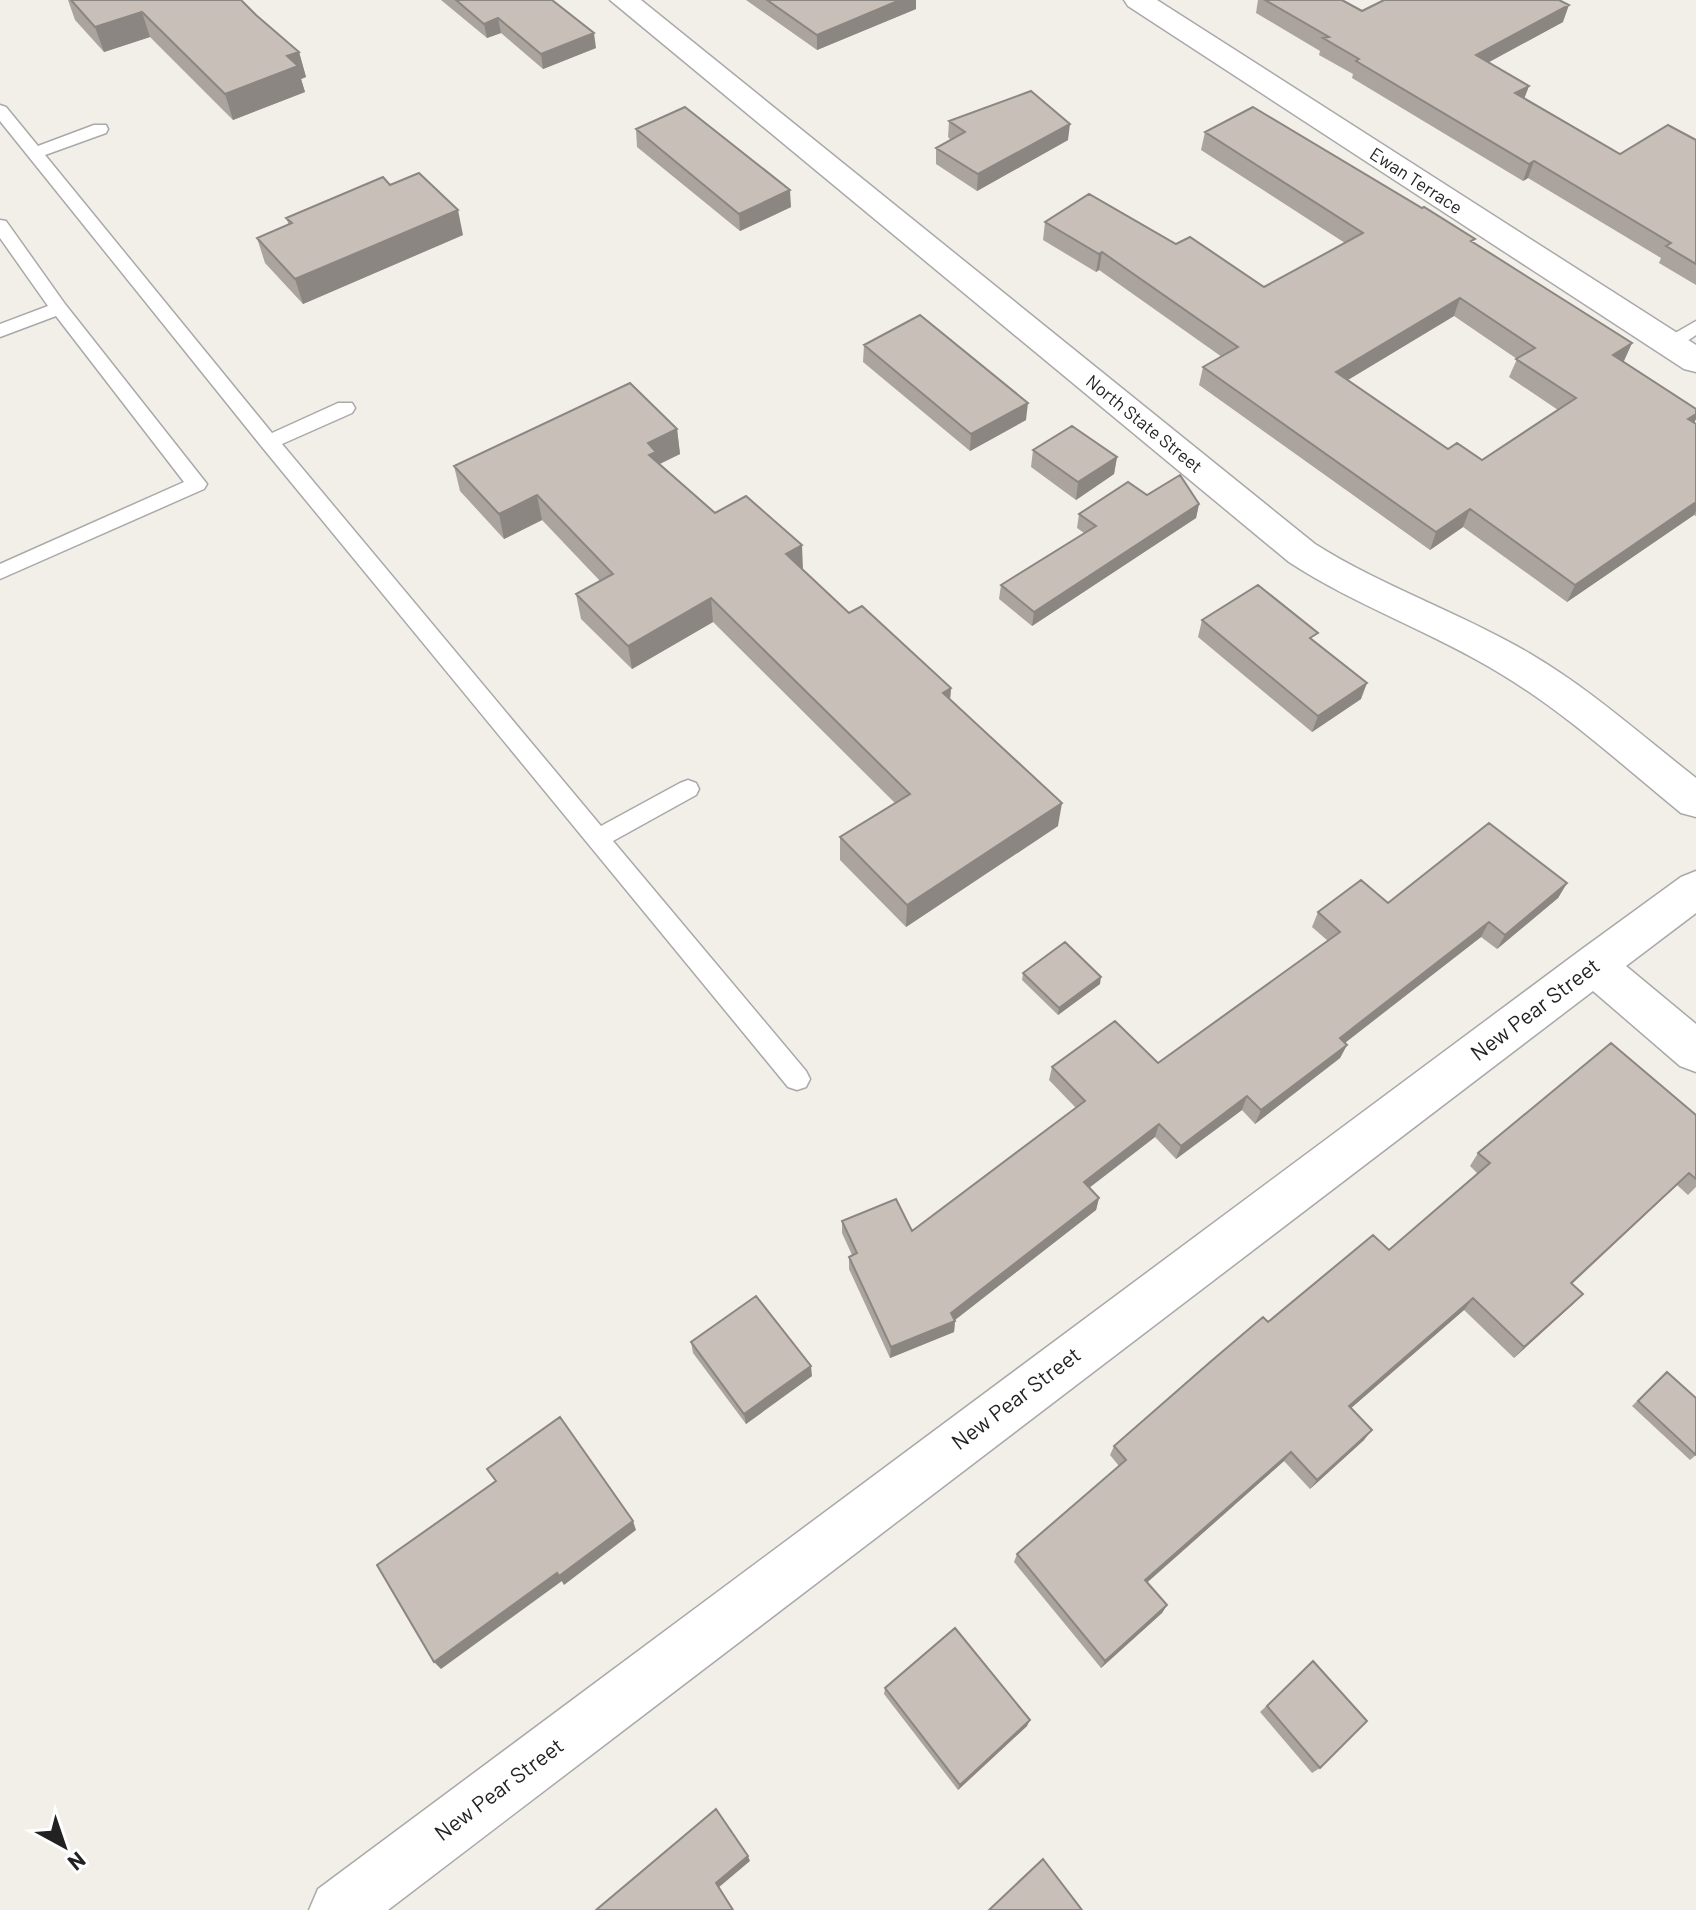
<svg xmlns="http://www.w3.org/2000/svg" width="1696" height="1910" viewBox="0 0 1696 1910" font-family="Barlow,sans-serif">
	<rect width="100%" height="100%" fill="#f2efe9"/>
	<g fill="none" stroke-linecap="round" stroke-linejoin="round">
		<g stroke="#a9a9a9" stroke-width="3">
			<path id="lane" d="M0,105L6,107L38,146L94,125H106L108,129L106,133L45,155L272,433L338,403H352L355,408L352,413L282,444L601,826L680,783L688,780L696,783L699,789L696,795L613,841L806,1071L810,1079L806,1087L797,1090L788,1087L262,447L0,121Z
				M0,220L6,221L65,304L207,484L204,489L0,579V564L184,482L56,316L0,337V324L48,306L0,238Z
				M1696,321V335L1677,348H1663L1661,344L1663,340Z"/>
		</g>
		<g stroke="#a9a9a9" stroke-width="3">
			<path id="street" d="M610,0H641L1315,544C1383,587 1459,612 1529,653C1589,688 1641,735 1696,778V817L1681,813C1622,765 1566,713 1501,674C1433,632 1356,606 1289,562Z
				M1124,0H1157L1696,345V372L1684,369L1128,6Z
				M1696,871V913L1626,966L1696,1024V1072L1680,1066L1593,991L388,1910H309L318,1889L1578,952L1681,877Z"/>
		</g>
		<use href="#lane" fill="#fff" fill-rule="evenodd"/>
		<use href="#street" fill="#fff" fill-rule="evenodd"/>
	</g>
	<path fill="#aba49e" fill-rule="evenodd" d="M68,0H241L256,15L299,52L306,77L301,79L305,92L233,120L150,37L104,52L75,20Z
		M441,0H552L596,48L543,69L501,33L487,38Z
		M746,0H916V9L817,50Z
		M1258,0H1342L1362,11L1563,22L1488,62L1529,86L1524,98L1620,154L1696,140V285L1659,263L1661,258L1528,178L1523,181L1352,78L1353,74L1319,55L1320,51L1256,13Z
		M949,121L1068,140L977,191L936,164V148L951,140L948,137Z
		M636,129L791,207L740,231L637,147Z
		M1205,132L1474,243L1632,343L1623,362L1696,419L1694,423L1696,424V516L1694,515L1567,602L1463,527L1430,550L1199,385L1203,367L1222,357L1099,270L1096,272L1043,240L1045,222L1176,244L1264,287L1345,243L1201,150ZM1454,316L1517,359L1509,377L1558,410L1482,460L1448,449L1348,380Z
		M286,218L463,235L303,304L265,263L257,238L289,225Z
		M864,345L1026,420L970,451L863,362Z
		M677,429L680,454L660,464L715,513L802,569L849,613L951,688L950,699L1058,826L906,927L840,860V837L895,803L713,622L632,669L581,619L576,594L600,581L542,520L504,539L460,491L454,466Z
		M1033,450L1117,457L1114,474L1076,500L1031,467Z
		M1147,495L1199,504L1196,518L1032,626L999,599L1001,585L1084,533L1077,528L1079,514Z
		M1202,620L1361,699L1312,732L1198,637Z
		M1567,883L1558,898L1497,949L1481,937L1345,1043L1347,1045L1340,1058L1255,1124L1242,1110L1176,1159L1155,1137L1089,1188L1099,1198L1096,1210L955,1320L954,1332L890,1358L849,1269V1257L852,1255L842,1233V1221L912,1231L1076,1108L1049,1080L1052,1067L1158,1063L1328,941L1312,927L1318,912L1388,903Z
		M1023,973L1100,984L1058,1015L1022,980Z
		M1696,1115V1187L1688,1195L1677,1185L1572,1284L1583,1294L1572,1305L1514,1358L1464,1310L1351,1408L1364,1440L1310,1489L1284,1461L1147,1582L1167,1605L1162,1613L1101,1668L1014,1562L1017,1554L1119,1466L1110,1455L1114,1446L1268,1322L1389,1250L1478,1174L1470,1166L1478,1153Z
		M691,1342L812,1376L746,1424L693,1353Z
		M1661,1377L1696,1455L1690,1460L1632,1406Z
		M1313,1661L1320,1768L1312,1773L1260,1712Z
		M885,1688L1027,1726L958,1790L884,1694Z"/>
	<path fill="#8b8681" d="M900,0H916V9L817,50V35Z
		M1569,5L1563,22L1471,72L1476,55Z
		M142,12L150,37L104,52L95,27Z
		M498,18L501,33L487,38L484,24Z
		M594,33L596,48L543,69L541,54Z
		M299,52L306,77L301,79L305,92L233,120L225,94L287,56Z
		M1529,86L1523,102L1515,93Z
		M1070,124L1068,140L977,191L978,174Z
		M1534,161L1528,178L1523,181L1529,164Z
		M790,190L791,207L740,231L739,214Z
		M458,210L463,235L303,304L295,279Z
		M1102,252L1099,270L1096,272L1099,254Z
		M1460,298L1454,316L1331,390L1336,372Z
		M1632,343L1624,361L1605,373L1613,355Z
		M1028,403L1026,420L970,451L971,434Z
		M1696,414V419L1691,429L1688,419Z
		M677,429L680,454L657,465L652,480L648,443Z
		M1117,457L1114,474L1076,500L1078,482Z
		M537,495L542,520L504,539L499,514Z
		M1696,502V511L1694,515L1567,602L1575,585Z
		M1199,504L1196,518L1032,626L1034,612Z
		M1470,509L1463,527L1430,550L1436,532Z
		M802,545L803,570L786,554Z
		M711,598L713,622L632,669L628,646Z
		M1367,683L1361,699L1312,732L1318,716Z
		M951,688L949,712L943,693Z
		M1062,803L1058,826L906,927L907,905Z
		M1567,883L1558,898L1497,949L1505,935Z
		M1489,922L1481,937L1333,1052L1340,1038Z
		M1101,977L1100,984L1058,1015L1059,1008Z
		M1347,1045L1340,1058L1255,1124L1261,1110Z
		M1247,1096L1242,1110L1176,1159L1181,1146Z
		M1159,1124L1155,1137L1081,1194L1084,1182Z
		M1689,1173L1677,1185L1560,1294L1571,1283Z
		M1099,1198L1096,1210L951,1323L955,1321L954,1332L890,1358L891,1347L951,1313Z
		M1583,1294L1572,1305L1514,1358L1524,1347Z
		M1473,1298L1464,1310L1342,1416L1349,1406Z
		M811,1366L812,1376L746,1424L744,1414Z
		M1372,1430L1364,1440L1310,1489L1317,1480Z
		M1291,1452L1284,1461L1141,1588L1145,1580Z
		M633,1521L636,1530L564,1585L559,1576Z
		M557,1573L562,1581L441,1669L434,1662Z
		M1167,1605L1162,1613L1101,1668L1105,1661Z
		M1030,1720L1027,1726L958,1790L960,1785Z
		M748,1856L750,1861L718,1888L716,1883Z"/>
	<path fill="#c7bfb8" stroke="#8b8681" stroke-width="2" fill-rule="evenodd" d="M71,0H241L256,15L299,52L287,56L298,66L225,94L142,12L95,27Z
		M456,0H552L594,33L541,54L498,18L484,24Z
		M767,0H900L817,35Z
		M1265,0H1342L1362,11L1384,0H1559L1569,5L1476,55L1529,86L1515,93L1620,154L1668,125L1696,140V264L1666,246L1671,243L1534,161L1529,164L1356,61L1359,59L1323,38L1329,37Z
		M1031,91L1070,124L978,174L936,148L965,132L949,121Z
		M685,107L790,190L739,214L636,129Z
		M1253,107L1422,208L1424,207L1475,239L1471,241L1632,343L1613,355L1696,409V414L1688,419L1696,424V502L1575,585L1470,509L1436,532L1203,367L1238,347L1102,252L1099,254L1045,222L1089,194L1176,244L1190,237L1264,287L1363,233L1205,132ZM1460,298L1535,348L1516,359L1576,398L1482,460L1457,443L1448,449L1336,372Z
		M419,173L458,210L295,279L257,238L292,223L286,218L383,177L390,185Z
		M920,315L1028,403L971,434L864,345Z
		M630,383L677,429L648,443L656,452L649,455L715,513L746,496L802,545L786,554L849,613L862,606L951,688L943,693L1062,803L907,905L840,837L910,794L711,598L628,646L576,594L613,574L537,495L499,514L454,466Z
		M1072,426L1117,457L1078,482L1033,450Z
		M1180,475L1199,504L1034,612L1001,585L1096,526L1079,514L1128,482L1147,495Z
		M1258,585L1318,633L1310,638L1367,683L1318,716L1202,620Z
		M1489,823L1567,883L1505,935L1489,922L1340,1038L1347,1045L1261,1110L1247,1096L1181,1146L1159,1124L1084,1182L1099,1198L951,1313L955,1321L891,1347L849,1257L857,1253L842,1221L896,1199L912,1231L1085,1101L1052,1067L1115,1021L1158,1063L1340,932L1318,912L1361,880L1388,903Z
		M1065,942L1101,977L1059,1008L1023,973Z
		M1611,1043L1696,1115V1179L1689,1173L1571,1283L1583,1294L1524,1347L1473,1298L1349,1406L1372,1430L1317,1480L1291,1452L1145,1580L1167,1605L1105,1661L1017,1554L1126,1460L1114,1446L1209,1363L1263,1317L1268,1322L1373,1235L1389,1250L1490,1163L1478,1153Z
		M756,1296L811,1366L744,1414L691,1342Z
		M1667,1372L1696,1398V1455L1638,1401Z
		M560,1417L633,1521L559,1576L557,1573L434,1662L377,1565L496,1481L487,1469Z
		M955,1628L1030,1720L960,1785L885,1688Z
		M1313,1661L1367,1721L1320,1768L1267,1706Z
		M716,1809L748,1856L716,1883L733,1910H596Z
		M1043,1859L1082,1910H989Z"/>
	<g text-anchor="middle" stroke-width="6" stroke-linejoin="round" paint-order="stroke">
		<g font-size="18" fill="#222" stroke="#fff">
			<text transform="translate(1416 181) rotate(33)" y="6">Ewan Terrace</text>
			<text transform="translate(1144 424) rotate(39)" y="6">North State Street</text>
		</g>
		<g font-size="22" fill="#222" stroke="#fff">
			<text transform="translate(1535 1009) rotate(-37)" y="8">New Pear Street</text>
			<text transform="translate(1016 1398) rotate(-37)" y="8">New Pear Street</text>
			<text transform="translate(499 1789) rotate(-37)" y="8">New Pear Street</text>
		</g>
	</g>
	<g transform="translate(64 1846) rotate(140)" stroke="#ffffff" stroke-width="6" paint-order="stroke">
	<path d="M0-6L14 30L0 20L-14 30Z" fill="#222222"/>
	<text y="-12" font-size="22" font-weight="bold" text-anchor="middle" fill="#222222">N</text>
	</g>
</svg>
